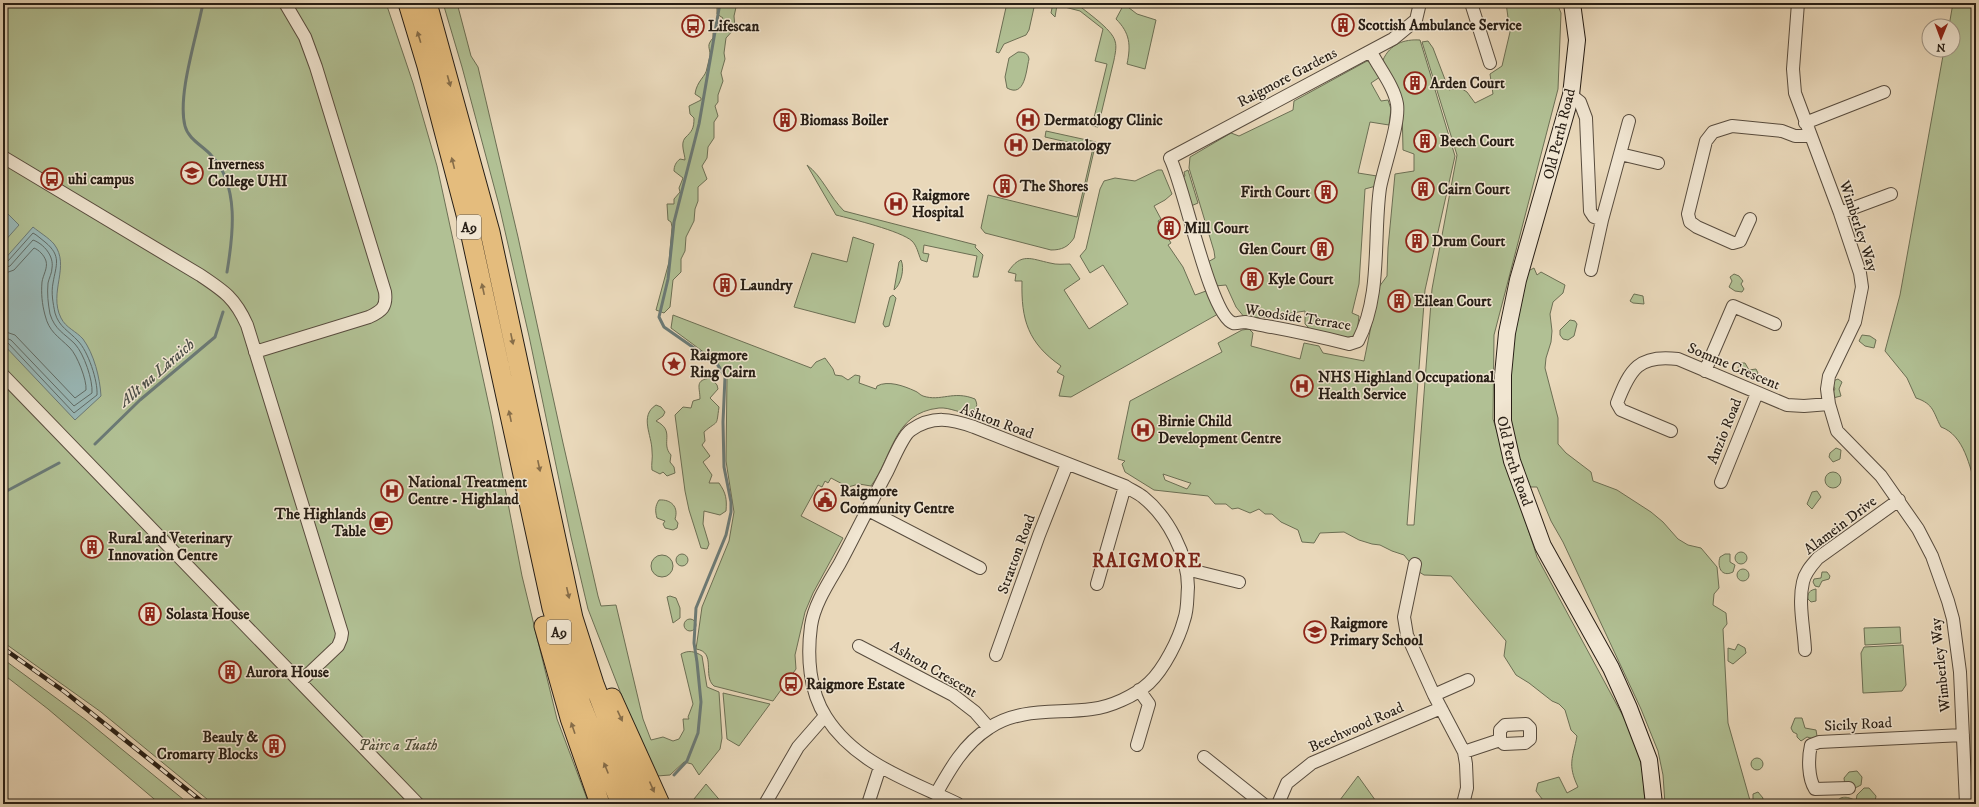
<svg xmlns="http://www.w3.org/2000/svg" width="1979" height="807" viewBox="0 0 1979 807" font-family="'IM FELL DW Pica',serif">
	<rect width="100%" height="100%" fill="#e9d8ba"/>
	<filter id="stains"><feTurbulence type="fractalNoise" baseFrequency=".005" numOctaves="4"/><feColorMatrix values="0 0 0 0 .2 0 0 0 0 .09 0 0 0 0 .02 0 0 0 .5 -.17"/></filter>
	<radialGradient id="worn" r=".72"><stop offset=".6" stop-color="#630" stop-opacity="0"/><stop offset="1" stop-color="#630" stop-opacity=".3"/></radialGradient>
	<path fill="#b1c094" stroke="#6c6f54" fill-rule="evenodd" d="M3,3H386L413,83L437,166L491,415L522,576L557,719L589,804H213L101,712L3,642Z
		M443,3H457L471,56L478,67L518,237L563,443L598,596L601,606L616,605L643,719L651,740L663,737L673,741L679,739L684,730L683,719H689L688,717L693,704L681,654C688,650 695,651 702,656L707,687L719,692L722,738L720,749L699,775L692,764L684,762L670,775L657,776L632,722L588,609L571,537L529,336L499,205L462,67Z
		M717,3H737L734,16L735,28L726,38L724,53L725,59L721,73L723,81L718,95V102L715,106L718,116L714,122V138L708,147L707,158L702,166L707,179L698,187V201L695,209L694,221L686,237L685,251L681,259V272L673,280L670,307L664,313L656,310L669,262L672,227L671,222L668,220L667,204H674V199L680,192L679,188L683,178L674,171C674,166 676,162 680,159L685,160C685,154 680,144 685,138C692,131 694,129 694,118L690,114L689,106L701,100V98L695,94C697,80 706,77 707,68C708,64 709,60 710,55C710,47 706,46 713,38V33L719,31L718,25L723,18L717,14Z
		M1007,3H1035L1029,30L1026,35L1004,44L999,53L996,52Z
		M1053,3H1076C1086,12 1112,29 1115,41C1117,47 1115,54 1114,60L1098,127L1092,126L1107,64L1095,61L1103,29L1080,11L1057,5L1055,17L1051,13Z
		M1506,3H1557L1561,13L1558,89L1494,335L1493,419L1537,557L1637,742L1643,776L1645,804H1546L1536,791L1538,783L1559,777L1567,793L1578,787C1567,764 1573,758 1577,736L1571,730L1565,710L1559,704L1552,701L1529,683L1516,675L1504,656L1506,641L1451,576L1424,575L1416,570L1404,555L1392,551L1380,545L1372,544L1359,540L1344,532L1320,533L1314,543L1302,542L1298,530L1281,522L1272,514H1265L1259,509L1250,513L1238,508L1232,509L1226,504H1215L1208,496L1154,490L1125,472L1122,464L1125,461L1118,459L1130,401L1222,352L1218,343L1242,330L1249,329L1253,333L1251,346L1300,359L1304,343L1319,346L1323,353L1364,361L1379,287L1387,276L1388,248L1395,174L1414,171V154L1403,150L1402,106L1383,60C1390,44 1404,39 1420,40L1455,156L1425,290L1407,525H1414L1432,289L1457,155L1422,42L1428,41L1433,48L1449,90L1459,87L1467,92L1475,103L1493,94L1490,74L1502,66L1510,32ZM1163,474L1190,483H1191L1187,489L1165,480Z
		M1953,3H1976V488C1970,467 1964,435 1941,427C1933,412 1934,404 1916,398L1907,378L1885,351L1900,295L1944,50H1953V26H1949Z
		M1124,4L1137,14L1156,20L1145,69L1127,64C1131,45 1130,33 1116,19Z
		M1018,52C1024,52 1028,53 1029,59C1026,71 1025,98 1007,88L1005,77L1009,58Z
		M1367,61L1373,64L1380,77L1371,83L1381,101L1388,100L1391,109L1389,125L1370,122L1358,173L1377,176L1376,186L1365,189L1359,284L1352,313L1359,316L1357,333L1350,338L1311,330L1305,324V311L1266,317L1245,318L1236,307L1226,285L1215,286L1206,263L1215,258L1214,251L1189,168L1190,157L1231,133L1239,136L1293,110L1294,101Z
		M1046,131L1096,142L1074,238C1068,247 1062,250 1051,250L985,233L981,228L988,195L1077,217L1093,148L1045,137Z
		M807,165C822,176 830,197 844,211L976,245L975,247L983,255L978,277H973L977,256L924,245L923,253L929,254L927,262L921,260C918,253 917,246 912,241C901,231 852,219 836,215Z
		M1158,170H1162L1172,194L1165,200L1154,206L1161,219L1158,221L1171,243L1168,245L1183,267L1195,295L1206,291L1218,314L1071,397L1059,396L1064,376L1057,372L1061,366C1028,343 1021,320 1022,281H1015L1016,274L1008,272C1021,252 1031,259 1050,263C1057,265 1063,264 1070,264L1080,279L1064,290L1089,329L1128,304L1103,265L1090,273L1080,256L1086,249L1100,189L1104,181L1115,178L1135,181Z
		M1188,170L1198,203L1191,206L1183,177L1185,176L1184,172Z
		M853,237L874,244L855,323L794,307L812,253L847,262Z
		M901,260C905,268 901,285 894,290L899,262Z
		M1534,268L1537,275L1541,272L1565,285L1563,293L1553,302L1550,314L1552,331L1551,342L1546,358L1545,368L1558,418V444L1566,453L1591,472L1593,481L1617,490L1651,512L1663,522L1678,539L1688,545L1701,548L1717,567L1719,588L1714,594L1713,605L1726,613L1727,624L1723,629L1728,723L1751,804H1665L1663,775L1658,751L1641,709L1563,542L1551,521L1537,487H1531L1519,478L1512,453L1506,375L1528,271Z
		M1734,274L1739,276L1743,281L1741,284L1744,289L1742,292L1735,291L1729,287L1732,281L1730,277Z
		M1634,294L1643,296L1644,304L1633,303L1630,301Z
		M893,295L896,298L889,326L885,327L883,324L890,297Z
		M673,315L811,368L816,362L825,358L833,369L835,375L842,376L848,380L855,375L860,376L859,383L876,389L877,386C888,380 904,386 915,391C918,392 920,395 923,396C941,402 953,390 975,399C978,405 977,407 972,413C960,414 950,407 939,408C893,413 893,456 871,486L859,484L848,487L831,478L828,483L825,481L822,487L818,485L801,516L843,538L813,593L805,612L795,655L796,669L773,701L714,686C702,676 717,652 696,649L702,607L729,541L734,512L726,461L727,377L717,362L671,328Z
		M1570,320L1575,321L1577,324L1574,336L1568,340L1563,339L1560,335V330Z
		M1862,335L1870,336L1876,340L1874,348L1865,346L1859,341Z
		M1741,363H1745L1749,370L1756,369L1758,373L1753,378L1748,374L1744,375L1740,374L1738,367Z
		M711,378L717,385L718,389L710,398L719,407C716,428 719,419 704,432L705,441L702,445L710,456L703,462L712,475L709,483H719C726,493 727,499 726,511L720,515L704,511L703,524L709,544L707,549L701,548L689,510L685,491L675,415L683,407L691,408L693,401L700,399C700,387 694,380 711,378Z
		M1838,379L1842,382L1839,389L1841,396L1833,398V392L1835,389L1833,385V381Z
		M656,405L661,407L665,412L663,416L656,421C676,431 660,443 671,455L670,462L674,467L675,473L667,476L663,472L660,474L652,470C651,464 653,458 652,451C652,435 639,416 656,405Z
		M1836,448L1841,450L1840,459L1833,462L1829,457L1830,453Z
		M1825 480a8 8 0 1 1 16 0a8 8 0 1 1-16 0Z
		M1817,491L1821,497L1812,509L1807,504L1812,492Z
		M659,500C671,499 679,507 675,519L678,523L677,528L673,530L665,528L663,524L665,521L657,518C655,511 655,506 659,500Z
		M1735 558a6 6 0 1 1 12 0a6 6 0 1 1-12 0Z
		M1725,554H1730V562L1735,565L1733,572C1721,578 1717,566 1720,557Z
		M676 560a6 6 0 1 1 12 0a6 6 0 1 1-12 0Z
		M651 566a11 11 0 1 1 22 0a11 11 0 1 1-22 0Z
		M1737 575a6 6 0 1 1 12 0a6 6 0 1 1-12 0Z
		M1822,572H1827L1830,576L1829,579L1822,581L1819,587L1815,586L1813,582L1814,579L1821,578Z
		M1816,589V601L1811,602L1808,599C1807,593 1810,590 1816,589Z
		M670,596L676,598L680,608V618L673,623L667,597Z
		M684 625a6 6 0 1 1 12 0a6 6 0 1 1-12 0Z
		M1900,627L1901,643L1865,645L1864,628Z
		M1738,644L1745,648L1746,653L1733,664L1728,661V648L1735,650Z
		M1903,645L1906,685L1902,691L1863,693L1861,653L1864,647Z
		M3,659L86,720L189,804H160L48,709L3,674Z
		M723,693L770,704L739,746L727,739Z
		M1795,718H1802L1805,728L1816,730L1817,736L1814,739L1807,737L1801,741L1797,737V734L1793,732L1791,728Z
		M1751 764a6 6 0 1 1 12 0a6 6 0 1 1-12 0Z
		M1857,771L1862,777L1861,785L1853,789L1845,786L1844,778L1849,772Z
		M1358,776L1378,804H1337Z
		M706,784L723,804H690Z
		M1864,788H1869L1876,796L1875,802L1872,804H1835C1840,794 1849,797 1856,801L1857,795Z
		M1758,792L1763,798L1762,804H1753V794Z"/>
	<path fill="#99b8b7" stroke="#6b7a76" d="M3,214H8L19,225L3,243Z
		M33,227C39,232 49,238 54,244C71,266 48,292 61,318C66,328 76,331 83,339C94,354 100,378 101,396L75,420L3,344V261Z"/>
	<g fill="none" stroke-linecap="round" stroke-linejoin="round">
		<path stroke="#606b66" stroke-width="1" d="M3,263L8,261L33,233C37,235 41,239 45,242C62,256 56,265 53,283C51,293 53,303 55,313C59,327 69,331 78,341C88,351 98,381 97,395L74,413L8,343L3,342
			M3,268L10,266L33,240C44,244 54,256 52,268C52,273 49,278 48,283C47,294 48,303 50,314C55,330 64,333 75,344C84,354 93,380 92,393L74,406L11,340L3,337
			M3,274L14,270L34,248C39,250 44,255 46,261C48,268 43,275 42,282C41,293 42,304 45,315C49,332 58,336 70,348C77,355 87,380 86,390L75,398L15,335L3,331"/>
		<path stroke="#6b7a76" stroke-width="3" d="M203,3C197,36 177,95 185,126C188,139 203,146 211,155C240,185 233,236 227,272
			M95,444L140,400L215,337L223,312
			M3,493L59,463
			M674,775L687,761L698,733L701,702L697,662L694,643L696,608L726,535L731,512V502L724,467L723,422L725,377L717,364L664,327L659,317L668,279L674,222L699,124L720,3"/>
		<g stroke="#584c3e" stroke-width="14">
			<path id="minor" d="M1471,3L1490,63
				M1798,3L1793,69L1795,93L1840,213L1860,273L1862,287L1855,322L1829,376L1827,389L1829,404L1837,431L1881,476L1918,529L1932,556L1948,601L1953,619L1960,672L1966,804
				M1371,52C1379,68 1394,86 1397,104C1400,123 1384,166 1380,188C1373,237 1382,295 1358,341L1349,344C1321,337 1294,331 1266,326C1259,325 1252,323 1245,322C1241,322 1236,324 1233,323C1210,316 1184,185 1170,158L1393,39L1416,20L1420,3
				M1571,95L1580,102L1586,118L1590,211L1594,217L1602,220L1629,121
				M1805,123L1884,92
				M1620,154L1658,163
				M3,157L200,275C224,291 235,298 247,325L342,633L341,639L338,646L300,682
				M1840,213L1891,194
				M1750,219L1740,241L1733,243L1697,227L1690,222L1688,214L1706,141L1713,132L1732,126L1782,131L1795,136H1811
				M1591,270L1602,220
				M255,352L369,317C382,311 387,307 385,292L316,67L305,37L285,3
				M1705,371L1733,306L1775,324
				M3,375L418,804
				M1671,431L1621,410L1617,403C1630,369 1639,354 1678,359L1787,405L1804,406L1829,404
				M1721,482L1757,393
				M868,510L980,568
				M1415,564L1404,617L1407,635L1434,695L1464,752L1466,764L1467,788L1463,804
				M1186,569L1239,582
				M1097,584L1125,486
				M859,646L953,695L975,712L989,728
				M1805,650C1804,628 1798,603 1803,582C1805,572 1812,565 1818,558L1899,500
				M996,655L1039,535L1067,464
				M1434,695L1468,680
				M1137,745L1149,704L1139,690
				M1464,752L1500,740L1504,744L1525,743L1530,739V728L1526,724L1505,725L1500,730V740
				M1204,757L1263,804
				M1849,788L1815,789C1808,778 1808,758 1811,745L1819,742L1963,735
				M936,794C950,769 964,744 989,728C1020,707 1057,714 1092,709C1110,707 1135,696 1149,683C1164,669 1179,639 1184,620C1188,609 1187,598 1188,587C1188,555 1168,517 1143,497C1138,493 1131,490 1125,486L974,427C951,419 933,415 911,430C903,435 892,462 887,472C871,502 856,533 840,563C829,582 814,604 811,626C807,656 809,691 826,717C856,764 909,780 958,804
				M765,804L798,747L825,716
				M868,804L880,767
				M1278,804L1287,783L1312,763L1441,708"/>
		</g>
		<g stroke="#271e15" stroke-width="18">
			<g id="secondary">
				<path id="s1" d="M1572,3L1577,40L1571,95L1518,280L1507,333L1503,375V421L1512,461L1543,546L1611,668L1629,708L1649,760L1654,804"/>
			</g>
		</g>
		<g stroke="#271e15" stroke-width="21">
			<path id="trunk" d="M408,3L427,66L468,222L552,608L581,704L621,804
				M427,3L490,232L573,618L594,684L640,804
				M544,626L570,718L600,804
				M612,698L660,804"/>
		</g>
		<use href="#minor" stroke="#f1e6d2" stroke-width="12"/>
		<use href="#secondary" stroke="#f1e6d2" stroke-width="16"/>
		<use href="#trunk" stroke="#e4bc7d" stroke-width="19"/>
		<g stroke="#271e15" stroke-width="4.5">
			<path id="rail" d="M3,648L65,692L205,804"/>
		</g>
		<use href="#rail" stroke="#f1e6d2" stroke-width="3" stroke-dasharray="9" stroke-linecap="butt"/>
	</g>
	<defs><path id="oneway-solid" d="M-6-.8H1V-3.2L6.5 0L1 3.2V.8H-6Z"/></defs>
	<g fill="#866d49">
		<use href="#oneway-solid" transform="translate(419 37) rotate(-107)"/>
		<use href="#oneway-solid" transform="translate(449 81) rotate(74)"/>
		<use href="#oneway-solid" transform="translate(453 163) rotate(-104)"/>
		<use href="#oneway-solid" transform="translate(483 289) rotate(-102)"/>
		<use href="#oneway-solid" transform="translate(512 339) rotate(78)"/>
		<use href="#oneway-solid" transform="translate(510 416) rotate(-102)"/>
		<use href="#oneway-solid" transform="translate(539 466) rotate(78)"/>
		<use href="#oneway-solid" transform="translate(568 593) rotate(77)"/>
		<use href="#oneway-solid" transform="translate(620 716) rotate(65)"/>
		<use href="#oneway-solid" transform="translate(573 728) rotate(-109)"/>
		<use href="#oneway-solid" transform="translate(606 768) rotate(-112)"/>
		<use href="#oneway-solid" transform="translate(652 787) rotate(66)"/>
	</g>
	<defs>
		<g id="building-ring" transform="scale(1.15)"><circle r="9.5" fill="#f1e6d2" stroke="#8f2418" stroke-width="1.5"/><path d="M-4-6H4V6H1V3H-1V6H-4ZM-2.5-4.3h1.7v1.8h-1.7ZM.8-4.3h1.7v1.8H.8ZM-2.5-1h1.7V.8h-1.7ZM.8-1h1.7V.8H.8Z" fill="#8f2418"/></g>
		<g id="bus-ring" transform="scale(1.15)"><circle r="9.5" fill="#f1e6d2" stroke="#8f2418" stroke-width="1.5"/><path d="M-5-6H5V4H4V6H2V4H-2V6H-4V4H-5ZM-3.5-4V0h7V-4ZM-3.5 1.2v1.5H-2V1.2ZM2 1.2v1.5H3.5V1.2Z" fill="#8f2418"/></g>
		<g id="hospital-ring" transform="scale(1.15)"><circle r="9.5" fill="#f1e6d2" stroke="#8f2418" stroke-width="1.5"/><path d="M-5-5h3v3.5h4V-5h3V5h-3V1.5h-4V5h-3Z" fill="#8f2418"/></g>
		<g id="university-ring" transform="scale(1.15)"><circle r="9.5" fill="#f1e6d2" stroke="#8f2418" stroke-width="1.5"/><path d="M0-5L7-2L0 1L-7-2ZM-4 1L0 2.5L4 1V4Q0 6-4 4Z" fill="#8f2418"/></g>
		<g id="sight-ring" transform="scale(1.15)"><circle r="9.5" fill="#f1e6d2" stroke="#8f2418" stroke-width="1.5"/><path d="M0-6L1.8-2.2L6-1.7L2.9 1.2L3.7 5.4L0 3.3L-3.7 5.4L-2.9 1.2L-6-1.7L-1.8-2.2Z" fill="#8f2418"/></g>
		<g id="civic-ring" transform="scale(1.15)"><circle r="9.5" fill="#f1e6d2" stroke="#8f2418" stroke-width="1.5"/><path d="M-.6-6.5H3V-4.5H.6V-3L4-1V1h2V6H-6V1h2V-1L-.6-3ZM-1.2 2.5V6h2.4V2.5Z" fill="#8f2418"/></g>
		<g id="cafe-ring" transform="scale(1.15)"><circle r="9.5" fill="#f1e6d2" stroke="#8f2418" stroke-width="1.5"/><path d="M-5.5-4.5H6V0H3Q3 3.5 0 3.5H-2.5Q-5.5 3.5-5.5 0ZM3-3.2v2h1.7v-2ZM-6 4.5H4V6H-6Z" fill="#8f2418"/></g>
		<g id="school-ring" transform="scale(1.15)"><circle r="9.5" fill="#f1e6d2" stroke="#8f2418" stroke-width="1.5"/><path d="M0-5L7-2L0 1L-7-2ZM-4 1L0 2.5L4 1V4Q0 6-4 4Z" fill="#8f2418"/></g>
	</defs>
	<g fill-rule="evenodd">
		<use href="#building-ring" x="1343" y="25"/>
		<use href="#bus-ring" x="693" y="26"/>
		<use href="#building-ring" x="1415" y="83"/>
		<use href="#building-ring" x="785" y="120"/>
		<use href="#hospital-ring" x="1028" y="120"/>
		<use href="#building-ring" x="1425" y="141"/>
		<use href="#hospital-ring" x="1016" y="145"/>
		<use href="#university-ring" x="192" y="173"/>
		<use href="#bus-ring" x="52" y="179"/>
		<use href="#building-ring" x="1005" y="186"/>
		<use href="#building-ring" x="1423" y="189"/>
		<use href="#building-ring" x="1326" y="192"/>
		<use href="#hospital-ring" x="896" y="204"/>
		<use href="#building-ring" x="1169" y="228"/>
		<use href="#building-ring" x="1417" y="241"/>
		<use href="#building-ring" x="1322" y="249"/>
		<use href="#building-ring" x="1252" y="279"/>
		<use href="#building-ring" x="725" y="285"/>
		<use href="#building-ring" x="1399" y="301"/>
		<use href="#sight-ring" x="674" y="364"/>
		<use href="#hospital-ring" x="1302" y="386"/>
		<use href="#hospital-ring" x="1143" y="430"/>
		<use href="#hospital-ring" x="392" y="491"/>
		<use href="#civic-ring" x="825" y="500"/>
		<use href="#cafe-ring" x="381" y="523"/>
		<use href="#building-ring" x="92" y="547"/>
		<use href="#building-ring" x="150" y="614"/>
		<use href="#school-ring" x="1315" y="632"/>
		<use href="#building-ring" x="230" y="672"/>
		<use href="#bus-ring" x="791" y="684"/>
		<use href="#building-ring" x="274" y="746"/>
	</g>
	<g text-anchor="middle" stroke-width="3" stroke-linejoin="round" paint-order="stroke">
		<g fill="#f1e6d2" stroke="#645a4e" stroke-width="1">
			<rect x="457" y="215" width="24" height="24" rx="3"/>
			<rect x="547" y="620" width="24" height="24" rx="3"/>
		</g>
		<g font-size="14" font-weight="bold" fill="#271e15">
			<text x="469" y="232">A9</text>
			<text x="559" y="637">A9</text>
		</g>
		<g font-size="15" font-weight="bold" fill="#271e15" stroke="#f1e6d2" text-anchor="start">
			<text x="1358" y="30">Scottish Ambulance Service</text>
			<text x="708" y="31">Lifescan</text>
			<text x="1430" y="88">Arden Court</text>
			<text x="800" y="125">Biomass Boiler</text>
			<text x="1044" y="125">Dermatology Clinic</text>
			<text x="1440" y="146">Beech Court</text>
			<text x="1032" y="150">Dermatology</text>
			<text x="208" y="169">Inverness<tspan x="208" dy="17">College UHI</tspan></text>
			<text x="68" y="184">uhi campus</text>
			<text x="1020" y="191">The Shores</text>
			<text x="1438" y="194">Cairn Court</text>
			<text x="1310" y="197" text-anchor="end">Firth Court</text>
			<text x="912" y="200">Raigmore<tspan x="912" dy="17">Hospital</tspan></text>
			<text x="1184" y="233">Mill Court</text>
			<text x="1432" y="246">Drum Court</text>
			<text x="1306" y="254" text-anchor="end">Glen Court</text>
			<text x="1268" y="284">Kyle Court</text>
			<text x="740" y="290">Laundry</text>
			<text x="1414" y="306">Eilean Court</text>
			<text x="690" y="360">Raigmore<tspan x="690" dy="17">Ring Cairn</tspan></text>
			<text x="1318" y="382">NHS Highland Occupational<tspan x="1318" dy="17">Health Service</tspan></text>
			<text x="1158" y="426">Birnie Child<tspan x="1158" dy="17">Development Centre</tspan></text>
			<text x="408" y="487">National Treatment<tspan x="408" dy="17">Centre - Highland</tspan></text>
			<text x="840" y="496">Raigmore<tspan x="840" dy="17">Community Centre</tspan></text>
			<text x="366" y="519" text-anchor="end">The Highlands<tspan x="366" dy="17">Table</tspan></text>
			<text x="108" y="543">Rural and Veterinary<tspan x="108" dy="17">Innovation Centre</tspan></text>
			<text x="166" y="619">Solasta House</text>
			<text x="1330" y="628">Raigmore<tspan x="1330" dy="17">Primary School</tspan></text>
			<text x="246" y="677">Aurora House</text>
			<text x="806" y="689">Raigmore Estate</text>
			<text x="258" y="742" text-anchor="end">Beauly &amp;<tspan x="258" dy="17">Cromarty Blocks</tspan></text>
		</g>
		<g font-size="15" fill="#271e15" stroke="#f1e6d2">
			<text transform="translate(1287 77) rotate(-28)" y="5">Raigmore Gardens</text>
			<text transform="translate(1559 134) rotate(-76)" y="5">Old Perth Road</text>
			<text transform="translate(1859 226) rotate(72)" y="5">Wimberley Way</text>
			<text transform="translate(1298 317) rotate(9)" y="5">Woodside Terrace</text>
			<text transform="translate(1734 366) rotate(23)" y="5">Somme Crescent</text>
			<text transform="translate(997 421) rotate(20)" y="5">Ashton Road</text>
			<text transform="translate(1724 431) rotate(-68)" y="5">Anzio Road</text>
			<text dy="5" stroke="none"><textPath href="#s1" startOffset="469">Old Perth Road</textPath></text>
			<text transform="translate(1840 525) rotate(-37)" y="5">Alamein Drive</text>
			<text transform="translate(1016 554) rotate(-70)" y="5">Stratton Road</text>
			<text transform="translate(1940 665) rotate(-96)" y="5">Wimberley Way</text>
			<text transform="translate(934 669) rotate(30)" y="5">Ashton Crescent</text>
			<text transform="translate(1858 724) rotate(-3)" y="5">Sicily Road</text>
			<text transform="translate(1356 727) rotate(-24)" y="5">Beechwood Road</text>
		</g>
		<g font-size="15" font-style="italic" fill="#504f3b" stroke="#f1e6d2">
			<text x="398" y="750">Pàirc a Tuath</text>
		</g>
		<g font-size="16" font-style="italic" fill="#494c46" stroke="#f1e6d2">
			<text transform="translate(156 372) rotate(-41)" y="6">Allt na Làraich</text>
		</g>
		<g font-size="19" font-weight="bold" letter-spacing="1" fill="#7a1f14" stroke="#f1e6d2">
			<text x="1147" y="567">RAIGMORE</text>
		</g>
	</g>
	<rect width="1979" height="807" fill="none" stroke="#e9d8ba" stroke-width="16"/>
	<rect x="4" y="4" width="1971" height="799" fill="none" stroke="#271e15" stroke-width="2"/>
	<rect x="8" y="8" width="1963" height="791" fill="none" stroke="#271e15"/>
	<g transform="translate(1941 38) rotate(181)"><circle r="19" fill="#f1e6d2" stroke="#a09686"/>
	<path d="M0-3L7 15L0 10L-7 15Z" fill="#8f2418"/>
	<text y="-6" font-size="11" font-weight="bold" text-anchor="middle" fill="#271e15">N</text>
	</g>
	<rect width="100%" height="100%" filter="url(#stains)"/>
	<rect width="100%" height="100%" fill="url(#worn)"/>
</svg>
